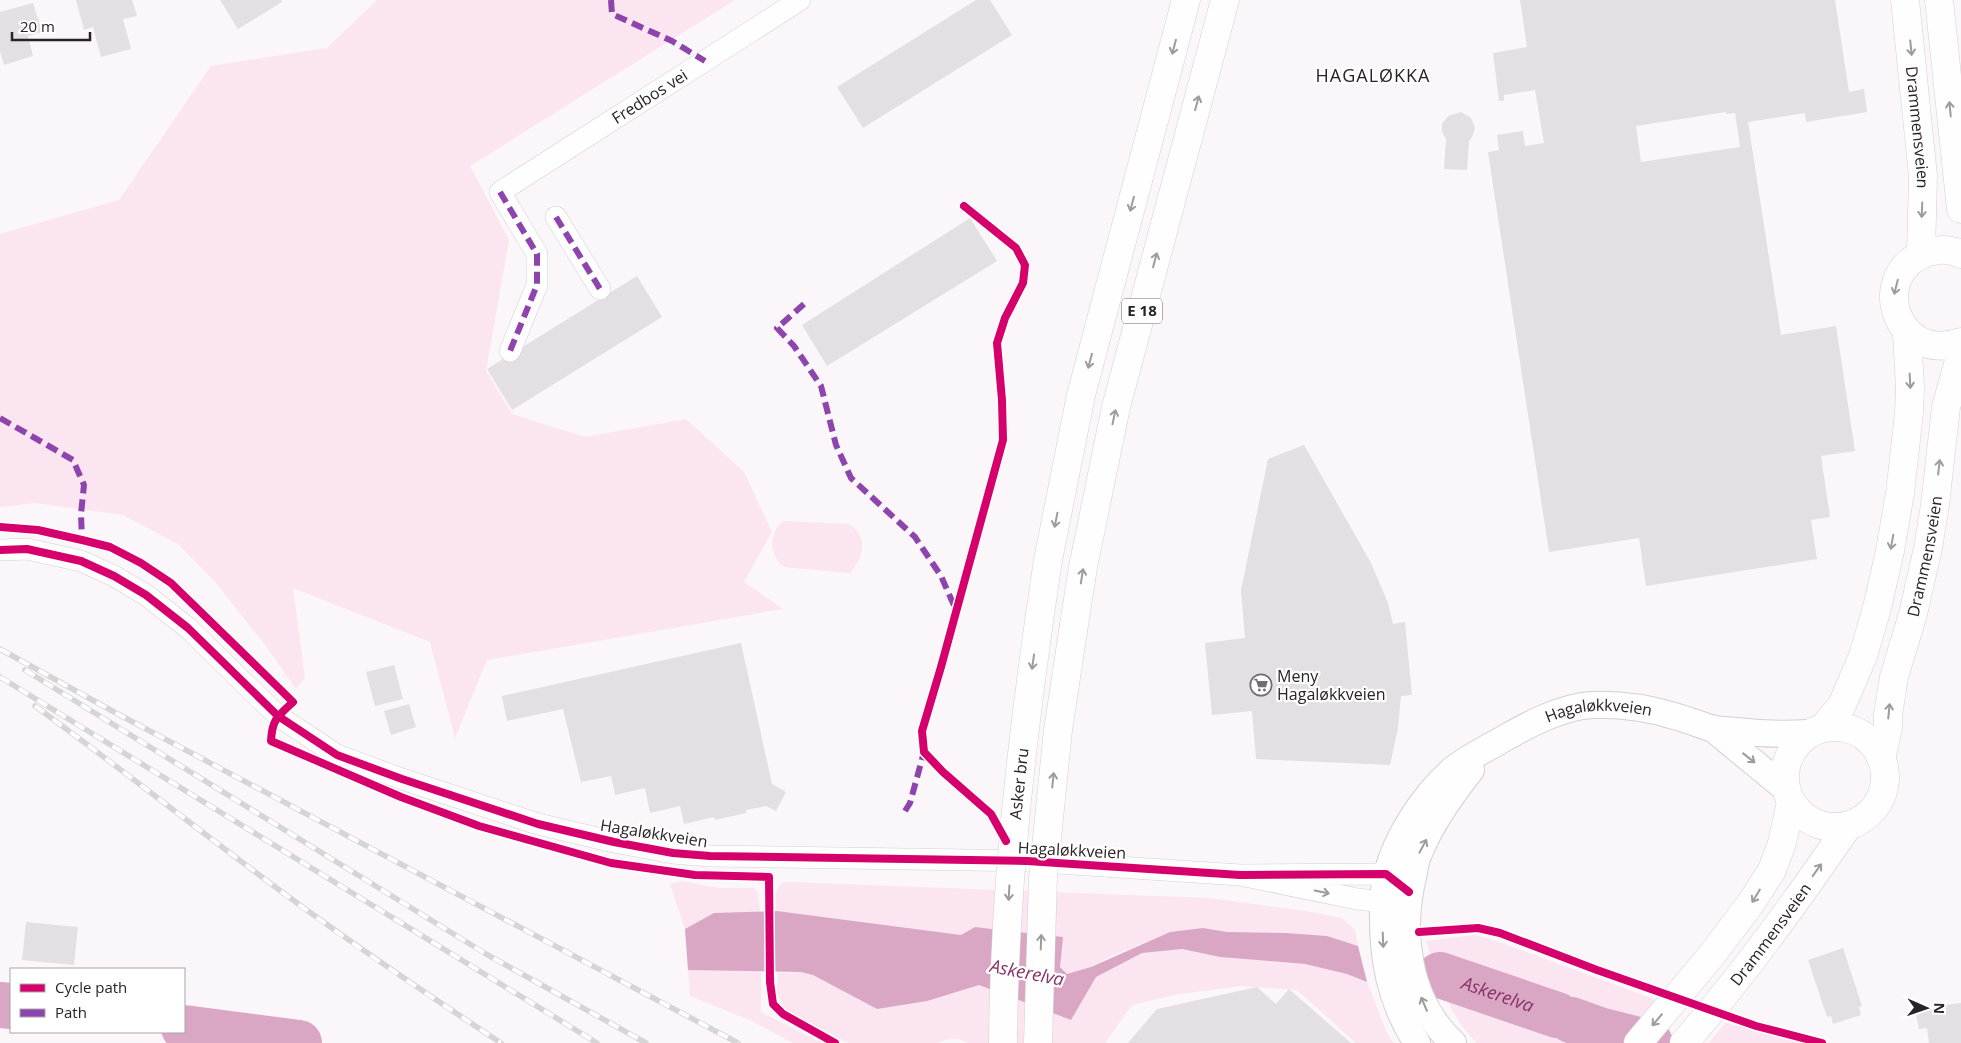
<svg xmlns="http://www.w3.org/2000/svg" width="1961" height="1043" viewBox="0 0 1961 1043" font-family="'Open Sans',sans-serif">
	<rect width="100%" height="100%" fill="#fbf6f9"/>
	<path fill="#fae5f0" d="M377,0H735L470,166L509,240L486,371L512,414L585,437L686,419L744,472L772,532L744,582L783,609L487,660L455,738L430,642L293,588L305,678L296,689L266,646L216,583L178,544L123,515L35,503L0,507V234L119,200L211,66L327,48Z
		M784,521L848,524C869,535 864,558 850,573L784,567C769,557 768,531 784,521Z
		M681,881L719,888H754L758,892L760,913H714L685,929L670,884Z
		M786,882L1209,898L1306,911L1342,918L1355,930L1358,946L1327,936L1286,933L1227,932L1203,928L1170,932L1109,957L1091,967L1067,974L1060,967L1062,937L976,927L961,935L777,911C775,902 774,884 786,882Z
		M1475,935L1496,941L1659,1001L1623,1043H1477C1448,1015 1438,978 1426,941Z
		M1182,949L1220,957L1305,964L1347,974L1367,982L1387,1033L1393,1043H1356L1297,990L1240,986L1174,995L1132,1005L1105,1043H967C958,1036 947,1039 938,1043H848L785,1010L777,992L778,973L801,972L813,975L877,1009L979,985L1071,1020L1096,977L1142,953Z
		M688,970H761V1012L822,1043H793L750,1020L690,996Z
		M1725,1023H1726L1802,1043H1709Z"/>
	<path fill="#d9a6c4" d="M777,911L961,935L975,927L1063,937L1060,967L1067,974L1091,967L1170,932L1203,928L1227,932L1286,933L1327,936L1358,946L1367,982L1347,974L1305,964L1220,957L1182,949L1142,953L1096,977L1071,1020L979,985L927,1001L877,1009L813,975L801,972L688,970L685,929L714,913Z"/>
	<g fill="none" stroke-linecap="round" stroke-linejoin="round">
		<g stroke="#d9a6c4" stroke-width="46">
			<path id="s1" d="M1440,975L1557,1015"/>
			<path d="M0,1005L11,1006"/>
			<path d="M1571,1020L1599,1030L1650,1043"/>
			<path d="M184,1028L299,1043"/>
		</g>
	</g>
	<path fill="#e4dfe2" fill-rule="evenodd" d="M76,0H132L137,16L123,19L131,49L101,57L93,27L84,30Z
		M220,0H281L282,2L238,29Z
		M976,0H990L1012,35L863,128L837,87Z
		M1520,0H1835L1849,92L1864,89L1867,112L1806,122L1805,113L1748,122L1781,335L1836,326L1855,451L1821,456L1830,517L1811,520L1817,559L1646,586L1639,538L1549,552L1488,152L1499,150L1497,135L1523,131L1525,146L1544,143L1535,90L1504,95V101H1499L1493,53L1527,47ZM1726,112V114L1735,113L1740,147L1641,162L1636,126Z
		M33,3L42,32L28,36L33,56L4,65L0,51V12Z
		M1461,112L1471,118L1475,128L1472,137L1469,141L1467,170L1444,169L1446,139L1442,132V124L1448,116Z
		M970,218L997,261L827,366L802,325Z
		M637,276L662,317L512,410L487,369Z
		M1304,445L1371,563L1388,603L1393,624L1405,622L1412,695L1401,696L1398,728L1390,765L1256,759L1252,711L1212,715L1205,643L1245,638L1241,590L1268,459Z
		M741,643L772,784L786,792L776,811L766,806L746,810V813L715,820L714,817L684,824L680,806L650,813L645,788L615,795L611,776L581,782L563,709L507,721L502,696Z
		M394,665L403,699L375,706L366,672Z
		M409,704L416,727L391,735L384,711Z
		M26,922L78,927L74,965L22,960Z
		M1843,948L1862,1006L1859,1007L1861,1015L1833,1024L1831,1016L1827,1017L1808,960Z
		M1257,987L1276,1004L1289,989L1351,1043H1128L1157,1009Z
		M1961,1003V1043H1929L1927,1028L1919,1029L1916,1014L1939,1008V1006Z"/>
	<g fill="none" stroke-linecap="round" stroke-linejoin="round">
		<g stroke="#d4d0d2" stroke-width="22">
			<g id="minor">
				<path d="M556,217L600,289"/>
				<path id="s2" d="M510,351L537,285V254L500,192L800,0"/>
				<path d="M0,550L27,549L81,561L114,576L146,595L188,628L278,716L337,755L402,779L538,824L614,842L673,853L710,856L1027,861L1240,875L1386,874L1409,892L1384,902L1357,899L1240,875"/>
			</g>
		</g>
		<g stroke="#d4d0d2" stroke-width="28">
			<g id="tertiary">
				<path d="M1712,728L1786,789"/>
				<path id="s3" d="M1417,1043C1390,1002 1382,958 1383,910C1384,899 1383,884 1387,873C1397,836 1422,798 1450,772C1464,759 1488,748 1505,738C1531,723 1562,707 1592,705C1620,704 1648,708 1674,716C1686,719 1698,724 1710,728C1718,730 1728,730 1736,731C1763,734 1781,735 1808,733"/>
				<path d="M1453,1043C1407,1000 1399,931 1414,873C1415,865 1417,857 1420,851C1432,822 1452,794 1471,770"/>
			</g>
		</g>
		<g stroke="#d4d0d2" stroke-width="29">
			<g id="secondary">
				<path id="s4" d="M1905,0L1923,176L1921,255"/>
				<path d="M1939,0L1961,209"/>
				<path d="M1961,254C1951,249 1938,249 1928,252C1866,273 1896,365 1961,342"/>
				<circle cx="1835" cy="777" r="50"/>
				<path d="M1823,728L1842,705L1863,656L1877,608L1890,551L1900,493L1909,413L1910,389L1907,332"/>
				<path id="s5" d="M1881,759L1888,728V715L1894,677L1913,614L1928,548L1935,505L1946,407L1961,354"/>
				<path d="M1638,1043L1711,956L1751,903L1772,870L1782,843L1791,802"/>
				<path id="s6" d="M1684,1043C1744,974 1797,901 1848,826"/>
			</g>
		</g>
		<g stroke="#d4d0d2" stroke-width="29">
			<path id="motorway" d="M1040,614L1048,560L1081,395L1186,0
				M1074,625L1083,567L1116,407L1225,0"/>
		</g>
		<use href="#minor" stroke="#fefefe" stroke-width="21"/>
		<use href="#tertiary" stroke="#fefefe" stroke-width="26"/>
		<use href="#secondary" stroke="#fefefe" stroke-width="28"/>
		<use href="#motorway" stroke="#fefefe" stroke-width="28"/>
		<g stroke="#d6d5d6" stroke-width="5.5">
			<path id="rail" d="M0,649L116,713L738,1043
				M25,670L486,954L646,1043
				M0,677L597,1043
				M35,706C108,759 178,814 250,868C331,930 416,987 501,1043"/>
		</g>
		<use href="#rail" stroke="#fff" stroke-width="4" stroke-dasharray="11" stroke-linecap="butt"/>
		<g stroke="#d4d0d2" stroke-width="29" stroke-linecap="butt">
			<g id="motorway-bridge">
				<path id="s7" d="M1003,1043C1004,899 1020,756 1040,614"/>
				<path d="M1038,1043L1043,877L1058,730L1074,625"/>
			</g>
		</g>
		<use href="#motorway-bridge" stroke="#fefefe" stroke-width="28"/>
		<path stroke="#8e44ad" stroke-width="6" stroke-dasharray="12 6" stroke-linecap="butt" d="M611,0L612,14L672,41L705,61
			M500,192L537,254V285L510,351
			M556,217L600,289
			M804,304L777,328L794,346L821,386L836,445L851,478L915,537L941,576L956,610
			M0,418L73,460L84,485L81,514L82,540
			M905,811L910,803L924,752"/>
		<g stroke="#fff" stroke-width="11">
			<path id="cycleway" d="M964,206L1016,248L1025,265L1023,283L1005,318L997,343L1002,400L1003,440L941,667L922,731L924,752L943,772L991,814L1006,841
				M0,527L38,530L82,540L110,547L141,563L171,583L293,702C278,716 272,719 271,741L401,797L479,826L611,863L695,875L769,877L770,982L773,1004L783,1014L835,1043
				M0,550L27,549L81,561L114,576L146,595L188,628L278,716L337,755L402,779L538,824L614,842L673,853L710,856L1027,861L1240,875L1386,874L1409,892
				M1419,932L1478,928L1500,933L1597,970L1756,1026L1822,1043"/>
		</g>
		<use href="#cycleway" stroke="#d6006c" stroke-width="8"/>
	</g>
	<defs><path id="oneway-shaft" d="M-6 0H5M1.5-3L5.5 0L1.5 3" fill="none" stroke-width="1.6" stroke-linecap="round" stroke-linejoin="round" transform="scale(1.25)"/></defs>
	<g stroke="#9e9b9d">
		<use href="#oneway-shaft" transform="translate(1174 47) rotate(105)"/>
		<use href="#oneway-shaft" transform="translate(1911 48) rotate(84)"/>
		<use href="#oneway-shaft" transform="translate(1197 103) rotate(-75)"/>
		<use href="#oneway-shaft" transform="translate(1950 109) rotate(-96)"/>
		<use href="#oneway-shaft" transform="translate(1132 204) rotate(105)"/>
		<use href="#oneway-shaft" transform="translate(1922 210) rotate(92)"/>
		<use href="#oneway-shaft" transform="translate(1155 260) rotate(-75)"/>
		<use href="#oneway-shaft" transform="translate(1896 287) rotate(104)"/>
		<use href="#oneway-shaft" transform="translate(1090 361) rotate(105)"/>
		<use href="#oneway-shaft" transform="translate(1910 381) rotate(87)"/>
		<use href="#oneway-shaft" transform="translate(1114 417) rotate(-78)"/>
		<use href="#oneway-shaft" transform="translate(1939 467) rotate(-83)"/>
		<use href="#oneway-shaft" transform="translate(1056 520) rotate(101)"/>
		<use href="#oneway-shaft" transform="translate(1892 542) rotate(100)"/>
		<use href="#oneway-shaft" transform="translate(1082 576) rotate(-81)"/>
		<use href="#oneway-shaft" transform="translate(1033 662) rotate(98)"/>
		<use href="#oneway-shaft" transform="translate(1889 711) rotate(-84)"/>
		<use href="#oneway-shaft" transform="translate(1749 758) rotate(38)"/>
		<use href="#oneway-shaft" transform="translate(1053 780) rotate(-84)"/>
		<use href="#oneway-shaft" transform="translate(1423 846) rotate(-62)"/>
		<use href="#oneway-shaft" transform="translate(1817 870) rotate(-55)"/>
		<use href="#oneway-shaft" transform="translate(1322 892) rotate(12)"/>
		<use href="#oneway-shaft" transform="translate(1009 893) rotate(93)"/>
		<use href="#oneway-shaft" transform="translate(1756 896) rotate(121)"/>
		<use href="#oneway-shaft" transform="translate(1383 940) rotate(88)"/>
		<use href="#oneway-shaft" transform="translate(1041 942) rotate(-88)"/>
		<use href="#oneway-shaft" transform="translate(1424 1004) rotate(-113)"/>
		<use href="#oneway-shaft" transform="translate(1657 1020) rotate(130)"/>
	</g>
	<defs>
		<g id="supermarket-ring" transform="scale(1.125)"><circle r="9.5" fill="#fff" stroke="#726d70" stroke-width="1.5"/><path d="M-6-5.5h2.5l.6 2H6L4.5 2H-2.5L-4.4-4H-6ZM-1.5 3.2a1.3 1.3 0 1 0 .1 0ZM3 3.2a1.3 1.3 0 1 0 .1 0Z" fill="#726d70"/></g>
	</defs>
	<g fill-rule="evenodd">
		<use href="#supermarket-ring" x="1261" y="685"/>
	</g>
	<g text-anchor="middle" stroke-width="4.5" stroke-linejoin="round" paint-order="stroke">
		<rect fill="#fff" stroke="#686567" stroke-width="1" x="1122" y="298.5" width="40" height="25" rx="4"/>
		<g font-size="15" font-weight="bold" fill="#282326">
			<text x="1142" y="316">E 18</text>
		</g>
		<g font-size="16" fill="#282326" stroke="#fff">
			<text dy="6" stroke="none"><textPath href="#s2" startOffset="352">Fredbos vei</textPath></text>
			<text dy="6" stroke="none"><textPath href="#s4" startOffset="128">Drammensveien</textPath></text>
			<text dy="6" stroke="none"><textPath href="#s5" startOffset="208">Drammensveien</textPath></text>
			<text dy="6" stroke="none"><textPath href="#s3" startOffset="462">Hagaløkkveien</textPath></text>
			<text dy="6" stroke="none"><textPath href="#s7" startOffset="260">Asker bru</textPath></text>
			<text transform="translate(654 833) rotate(9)" y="6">Hagaløkkveien</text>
			<text transform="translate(1072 850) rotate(3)" y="6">Hagaløkkveien</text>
			<text dy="6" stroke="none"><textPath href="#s6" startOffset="139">Drammensveien</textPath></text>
		</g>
		<g font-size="16" fill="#282326" stroke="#fff" text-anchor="start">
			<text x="1277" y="682">Meny<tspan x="1277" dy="18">Hagaløkkveien</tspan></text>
		</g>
		<g font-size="18" letter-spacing="1" fill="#282326" stroke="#fff">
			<text x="1373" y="82">HAGALØKKA</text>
		</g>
		<g font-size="18" font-style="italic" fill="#863267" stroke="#fff">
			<text transform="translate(1027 973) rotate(11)" y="6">Askerelva</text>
			<text dy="6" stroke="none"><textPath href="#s1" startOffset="61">Askerelva</textPath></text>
		</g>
	</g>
	<rect x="10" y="968" width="175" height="65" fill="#ffffff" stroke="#a9a7a8"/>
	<rect x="20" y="984" width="25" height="8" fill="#d6006c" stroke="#a9a7a8"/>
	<text x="55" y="993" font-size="15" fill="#282326">Cycle path</text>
	<rect x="20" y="1009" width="25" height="8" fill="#8e44ad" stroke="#a9a7a8"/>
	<text x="55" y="1018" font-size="15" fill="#282326">Path</text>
	<g transform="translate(1926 1008) rotate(92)" stroke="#ffffff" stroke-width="4" paint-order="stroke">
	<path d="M0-4L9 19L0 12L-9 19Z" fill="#282326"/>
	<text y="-8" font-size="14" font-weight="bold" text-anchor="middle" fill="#282326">N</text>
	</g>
	<path d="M12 32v8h78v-8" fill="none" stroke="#282326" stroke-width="2.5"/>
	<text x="20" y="32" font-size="15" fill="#282326" stroke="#ffffff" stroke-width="4" paint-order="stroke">20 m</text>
</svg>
